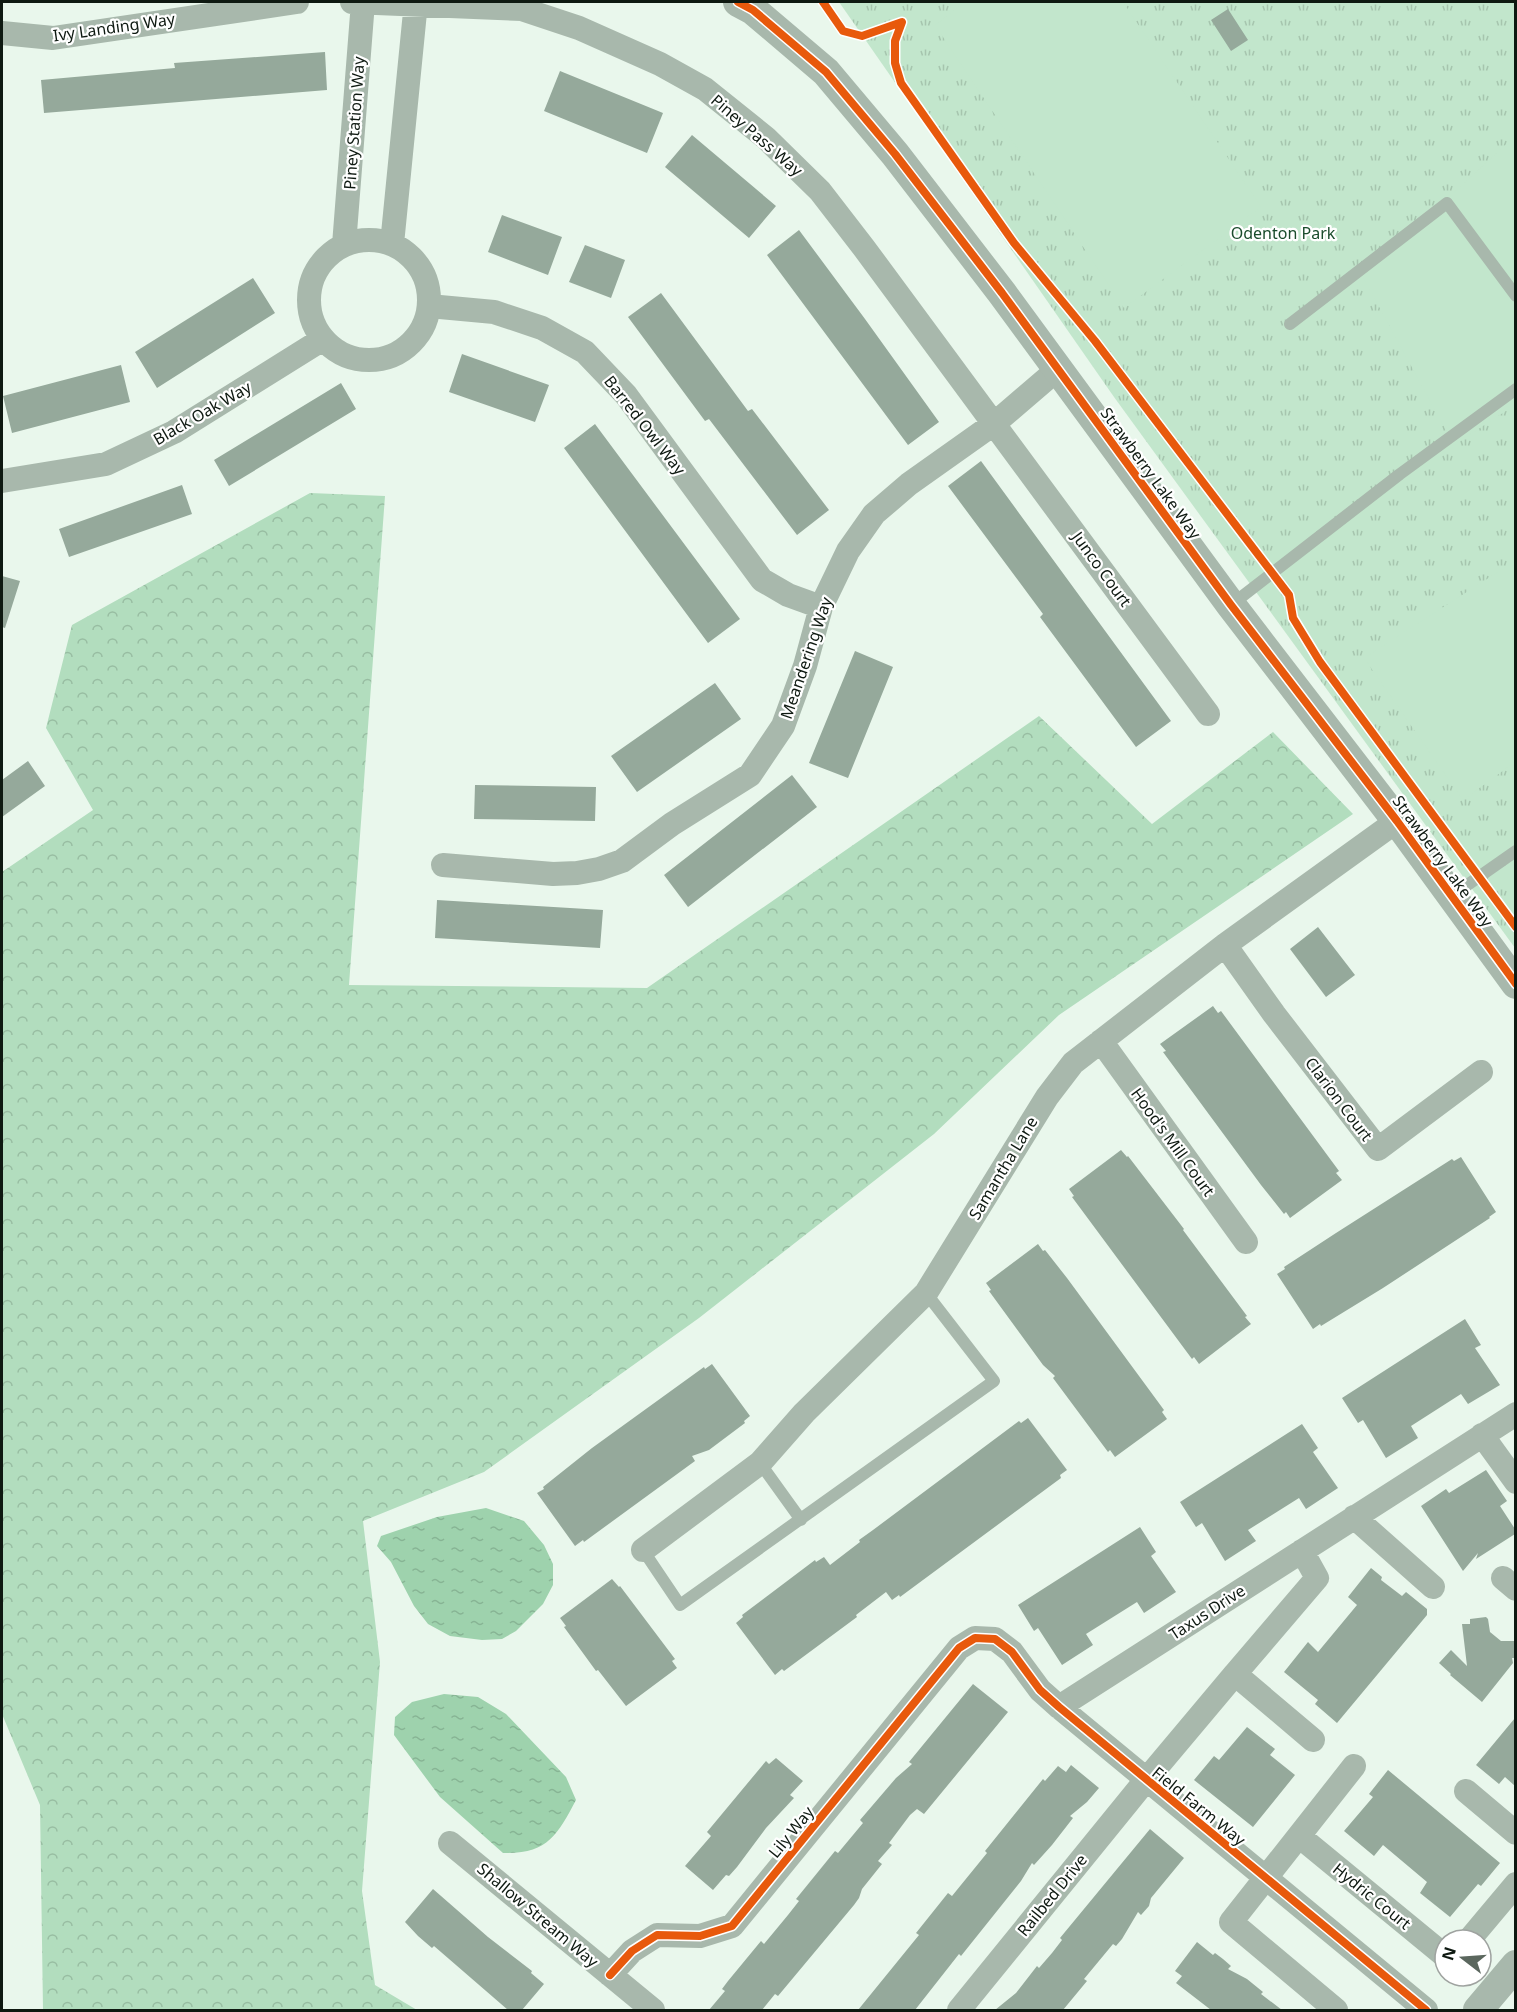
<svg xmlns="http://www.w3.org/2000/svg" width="1517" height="2012" viewBox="0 0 1517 2012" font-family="'Noto Sans',sans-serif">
	<defs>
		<pattern id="forest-crowns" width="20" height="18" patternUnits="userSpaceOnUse" patternTransform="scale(1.5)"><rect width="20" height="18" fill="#b2ddbe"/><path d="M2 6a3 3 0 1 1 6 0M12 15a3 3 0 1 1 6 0" fill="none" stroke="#98bda2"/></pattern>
		<pattern id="park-tufts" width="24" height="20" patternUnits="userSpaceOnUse" patternTransform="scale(1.5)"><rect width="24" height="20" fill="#c2e6cc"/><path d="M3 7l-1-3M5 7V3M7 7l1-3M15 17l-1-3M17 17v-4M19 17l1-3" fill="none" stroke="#a6c5ae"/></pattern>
		<pattern id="water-ripples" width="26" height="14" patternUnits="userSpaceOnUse" patternTransform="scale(1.5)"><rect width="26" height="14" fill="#9ed2ad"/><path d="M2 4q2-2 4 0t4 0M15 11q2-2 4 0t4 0" fill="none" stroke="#87b494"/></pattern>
	</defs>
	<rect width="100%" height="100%" fill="#e9f7ec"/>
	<path fill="url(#forest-crowns)" d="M310,493L385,496L349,985L647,988L1039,716L1152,824L1273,732L1353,814L1059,1015L934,1134L699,1318L484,1472L363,1521L380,1662L362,1891L375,1985L417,2010H43L40,1805L2,1714V872L93,810L46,728L72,625Z"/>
	<path fill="url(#park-tufts)" d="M839,2H1515V948L1114,397Z"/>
	<path fill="#c2e6cc" d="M965,2H1123L1261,207L1124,308L935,25Z
		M1515,136V405L1454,445L1363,277Z
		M1515,561V762L1463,800L1364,658Z"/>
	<path fill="url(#water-ripples)" d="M486,1508L524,1521L544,1545L553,1564V1585L543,1604L516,1631L502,1639L482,1640L450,1636L428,1624L414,1606L391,1562L377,1546L381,1536L437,1517Z
		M444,1694L478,1697L506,1714L566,1777L576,1800C557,1836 547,1854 503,1853L440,1797L394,1735L395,1717L412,1702Z"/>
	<path fill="#95a99b" d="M1228,9L1248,40L1231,51L1211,20Z
		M325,52L327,90L44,113L41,80L175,68L174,63Z
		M560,71L663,113L647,153L544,111Z
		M692,135L776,206L749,238L665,167Z
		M502,215L562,237L548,275L488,252Z
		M799,230L865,319L939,422L908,445L767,255Z
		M585,245L625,260L611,298L569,282Z
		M253,278L275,313L157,388L135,352Z
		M661,293L748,411L752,409L829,510L797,535L709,419L705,421L628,317Z
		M462,354L549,385L535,422L449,392Z
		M121,365L130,402L12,433L3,396Z
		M341,383L356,409L229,486L214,460Z
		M595,424L740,619L708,643L564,448Z
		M981,461L1171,721L1136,747L1040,617L1043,614L948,486Z
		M182,485L192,514L69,557L59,529Z
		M2,576L20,581L5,628L2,627Z
		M855,651L893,667L848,778L809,763Z
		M715,683L741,719L637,792L611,756Z
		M28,761L45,786L2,817V780Z
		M792,775L817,807L688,907L664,875Z
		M475,785L596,787L595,821L474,819Z
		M437,900L603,910L600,948L435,938Z
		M1318,927L1355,975L1326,997L1290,949Z
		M1213,1006L1218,1013L1221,1011L1339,1171L1336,1173L1342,1180L1290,1218L1286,1212L1284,1214L1261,1185L1163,1052L1166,1051L1160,1044Z
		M1121,1150L1127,1157L1128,1156L1184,1229L1183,1230L1247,1316L1245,1317L1251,1324L1199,1364L1194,1357L1192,1359L1072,1197L1074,1196L1069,1189Z
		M1461,1157L1496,1212L1489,1217L1490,1218L1383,1288L1321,1326L1320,1324L1313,1329L1277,1274L1285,1269L1284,1267L1336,1233L1452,1159L1454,1161Z
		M1038,1244L1043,1251L1045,1250L1067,1278L1164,1410L1162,1412L1167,1419L1115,1457L1110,1450L1108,1452L1053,1378L1055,1376L1043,1365L989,1291L991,1290L986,1283Z
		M1465,1319L1481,1345L1475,1348L1500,1385L1468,1404L1461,1394L1411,1426L1418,1438L1386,1458L1363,1420L1358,1423L1342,1398Z
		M712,1364L750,1416L744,1421L745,1423L709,1450L692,1456L695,1461L584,1542L583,1540L575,1546L537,1493L544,1489L543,1487L592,1448L704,1367L705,1369Z
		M1028,1418L1067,1470L1060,1475L1061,1478L900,1597L899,1595L892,1600L886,1592L856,1615L857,1617L784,1671L782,1669L775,1675L736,1623L743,1617L742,1615L815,1560L816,1562L824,1557L830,1565L860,1542L859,1540L873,1530L1019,1421L1021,1423Z
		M1302,1424L1318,1448L1313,1452L1338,1488L1306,1509L1299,1498L1248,1530L1256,1541L1225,1561L1202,1523L1196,1527L1180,1502Z
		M1486,1470L1507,1501L1500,1506L1515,1529V1534L1476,1559L1478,1553L1463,1571L1421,1506L1446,1489L1449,1493Z
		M1140,1527L1156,1552L1151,1556L1176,1592L1144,1613L1137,1602L1086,1634L1093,1645L1062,1665L1038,1628L1034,1631L1018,1605Z
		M1371,1568L1382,1577L1381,1580L1402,1596L1406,1592L1427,1609V1615L1337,1723L1315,1704L1318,1700L1284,1672L1308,1642L1318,1652L1357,1605L1348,1597Z
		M612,1579L619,1587L620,1586L675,1659L672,1661L677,1668L626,1706L598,1670L596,1671L564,1627L566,1626L560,1618Z
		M1486,1617L1488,1619L1490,1632L1501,1641H1515V1658H1512L1513,1663L1482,1702L1450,1675L1451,1674L1439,1663L1451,1650L1467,1666L1462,1624H1470V1619Z
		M973,1684L1008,1712L924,1814L917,1809L910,1815L889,1843L892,1845L878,1861L882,1864L862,1889L859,1898L854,1905L778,1996L775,1994L762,2010H709L725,1991L722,1989L728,1981L761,1941L764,1944L788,1915L799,1901L796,1899L835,1851L838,1853L863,1823L860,1820L896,1778L912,1764L909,1762Z
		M1515,1718V1786L1505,1777L1499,1784L1476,1765Z
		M1247,1727L1275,1749L1270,1755L1295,1775L1253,1827L1194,1780L1214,1756L1219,1760Z
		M776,1758L803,1781L790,1795L794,1798L766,1828L737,1867L729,1876L726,1875L713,1890L685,1866L711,1836L707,1832L766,1761L769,1764Z
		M1071,1765L1099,1788L1087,1802L1070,1816L1073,1818L1052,1845L1034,1865L1032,1863L1021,1881L961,1956L959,1954L915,2010H858L919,1935L916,1933L948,1893L952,1896L987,1853L985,1851L1043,1779L1045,1781L1058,1766L1066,1772Z
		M1388,1770L1500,1863L1481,1886L1478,1884L1450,1917L1420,1893L1427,1882L1383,1845L1374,1856L1344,1831L1373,1797L1369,1794Z
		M1150,1829L1184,1858L1151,1898L1149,1906L1141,1915L1138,1912L1122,1939L1116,1946L1113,1944L1084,1979L1087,1981L1063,2010H995L1016,1993L1037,1966L1039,1968L1052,1953L1062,1940L1060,1938Z
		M433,1889L488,1937L532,1971L531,1973L544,1984L522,2010H508L434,1946L432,1948L418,1936L405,1922Z
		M1197,1942L1213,1955L1215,1953L1223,1959L1231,1966L1228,1969L1247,1979L1263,1992L1261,1994L1282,2010H1211L1176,1983L1182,1976L1175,1971Z"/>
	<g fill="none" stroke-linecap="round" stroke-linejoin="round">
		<path stroke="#a8b8ac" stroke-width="12" d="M1290,324L1447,203L1516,296
			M1231,605L1400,474L1516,389
			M1453,895L1516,851
			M760,1463L801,1520
			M643,1550L680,1605L994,1381L926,1293"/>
		<path stroke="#a8b8ac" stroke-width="24" d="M352,2L522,9L579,28L660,64L705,89L766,138L820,191L864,248L1208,714
			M2,33L53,38L297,2
			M309 300a60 60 0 1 1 120 0a60 60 0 1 1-120 0Z
			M392,244L416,2
			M344,245L363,2
			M429,306L494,312L542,328L585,352L626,395L762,580L788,595L821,607
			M2,481L106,464L174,432L323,339
			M443,865L553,874L577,873L599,869L622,861L672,824L750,775L783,726L805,666L821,607L848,551L874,514L909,484L995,423L1058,369
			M1225,945L1274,1014L1378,1149L1481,1072
			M1101,1041L1246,1242
			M1482,1435L1516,1482
			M1354,1517L1433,1587
			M643,1550L760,1463L804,1413L926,1293L1047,1097L1073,1063L1225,945L1397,821
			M1503,1578L1516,1589
			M1235,1674L1317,1578L1302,1551
			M1059,1707L1516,1414
			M1466,1791L1516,1833
			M1299,1836L1445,1956
			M450,1843L653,2010
			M1469,1940L1516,1884
			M610,1975L632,1951L657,1935L700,1936L732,1926L959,1648L975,1638L995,1639L1012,1652L1040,1690L1059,1707L1426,2010
			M959,2010L1146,1780L1235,1674L1313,1740
			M1336,2010L1231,1922L1354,1766"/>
		<path stroke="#a8b8ac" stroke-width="30" d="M738,2L753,10L826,72L895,154L1002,293L1231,605L1397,821L1516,984
			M1478,2010L1516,1965"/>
		<g stroke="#fff" stroke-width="11">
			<path id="cycleway" d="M738,2L753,10L826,72L895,154L1002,293L1231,605L1397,821L1516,984
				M823,2L843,31L862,36L902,22L895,41V63L901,83L1014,243L1095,341L1289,595L1293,618L1320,662L1516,927
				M610,1975L632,1951L657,1935L700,1936L732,1926L959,1648L975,1638L995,1639L1012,1652L1040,1690L1059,1707L1426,2010"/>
		</g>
		<use href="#cycleway" stroke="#e8590c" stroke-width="8"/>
	</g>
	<g text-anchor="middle" stroke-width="4.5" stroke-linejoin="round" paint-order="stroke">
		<g font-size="16" fill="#0e1911" stroke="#fff">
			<text transform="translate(114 27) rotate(-8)" y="6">Ivy Landing Way</text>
			<text transform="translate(354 123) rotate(-86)" y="6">Piney Station Way</text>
			<text transform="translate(757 135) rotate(41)" y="6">Piney Pass Way</text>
			<text transform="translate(202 413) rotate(-30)" y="6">Black Oak Way</text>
			<text transform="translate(645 425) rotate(52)" y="6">Barred Owl Way</text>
			<text transform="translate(1151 473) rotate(54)" y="6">Strawberry Lake Way</text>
			<text transform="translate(1102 569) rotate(54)" y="6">Junco Court</text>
			<text transform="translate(806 658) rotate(-71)" y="6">Meandering Way</text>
			<text transform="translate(1443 861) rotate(54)" y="6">Strawberry Lake Way</text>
			<text transform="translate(1339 1099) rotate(53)" y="6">Clarion Court</text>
			<text transform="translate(1173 1142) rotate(54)" y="6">Hood's Mill Court</text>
			<text transform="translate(1003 1168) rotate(-59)" y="6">Samantha Lane</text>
			<text transform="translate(1207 1612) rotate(-33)" y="6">Taxus Drive</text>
			<text transform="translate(1199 1806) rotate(39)" y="6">Field Farm Way</text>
			<text transform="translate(791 1832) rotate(-51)" y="6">Lily Way</text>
			<text transform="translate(1052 1895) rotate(-51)" y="6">Railbed Drive</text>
			<text transform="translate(1372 1896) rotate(39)" y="6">Hydric Court</text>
			<text transform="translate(538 1915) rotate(40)" y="6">Shallow Stream Way</text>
		</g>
		<g font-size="16" fill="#1a4c2c" stroke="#fff">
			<text x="1283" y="239">Odenton Park</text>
		</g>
	</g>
	<rect width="1517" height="2012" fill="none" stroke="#0e1911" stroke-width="6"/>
	<g transform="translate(1463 1958) rotate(287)"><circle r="28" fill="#ffffff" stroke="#9fa3a0" stroke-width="1.5"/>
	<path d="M0-4.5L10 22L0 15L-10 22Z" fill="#5b675e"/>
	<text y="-9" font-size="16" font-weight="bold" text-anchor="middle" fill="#0e1911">N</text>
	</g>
</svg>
